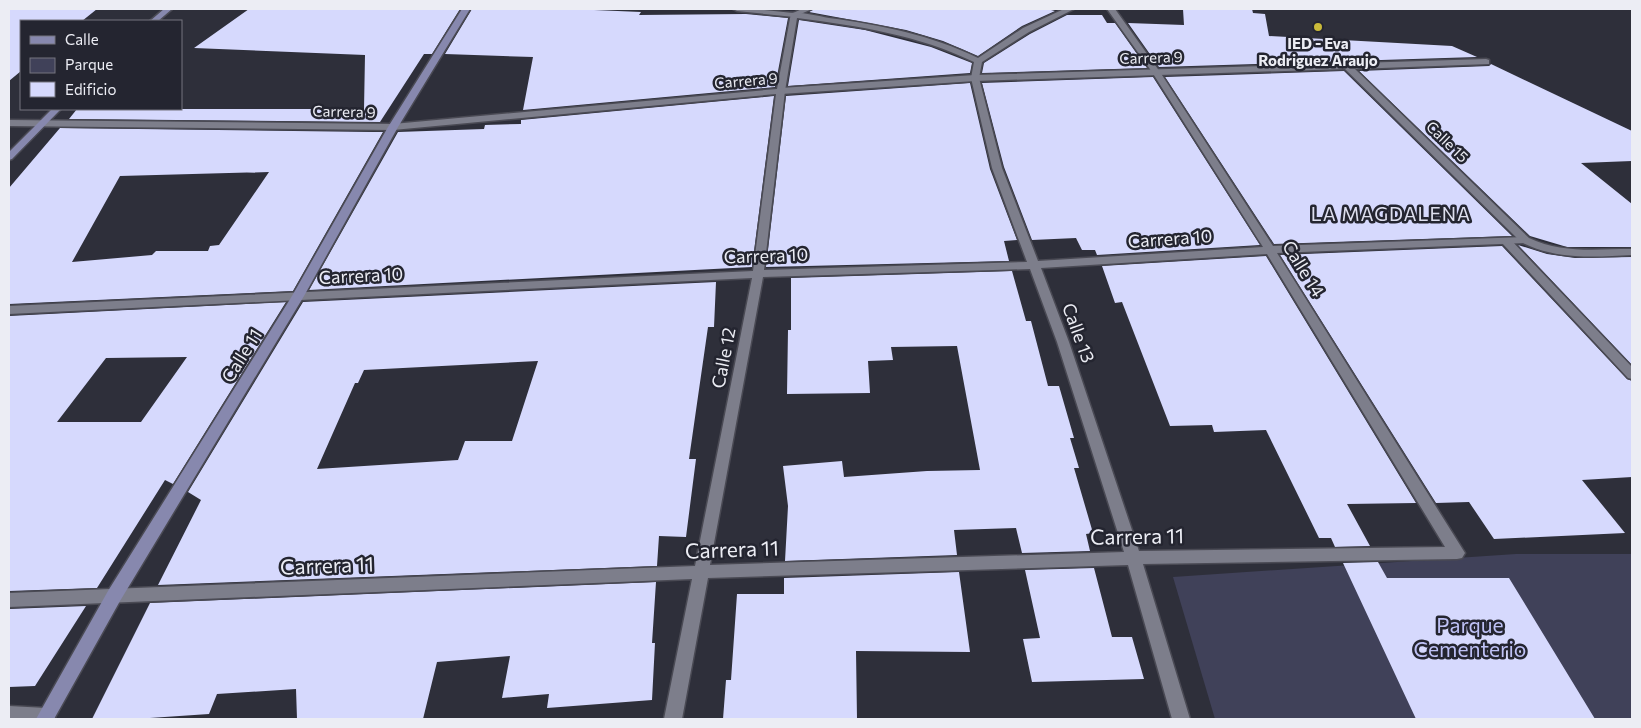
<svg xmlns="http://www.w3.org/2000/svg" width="1641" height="728" viewBox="0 0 1641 728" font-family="Commissioner,sans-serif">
	<rect width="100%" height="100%" fill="#2e2f3a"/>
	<path fill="#404159" d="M1516,554H1632V719H1215L1173,577Z"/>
	<path fill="#d6d9fd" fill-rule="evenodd" d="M9,9H97L82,21H21V71L9,81Z
		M249,9H460L432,54H424L380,122L69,119L77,109H364L365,55L194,48Z
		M472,9L594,10L641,12L639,15L746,14L788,18L775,87L523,110L533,57L445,54Z
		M814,9H1047L1055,11L1022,26L978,56L943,41L906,30L809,12Z
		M1183,9H1252L1253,13L1265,14L1269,36L1452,46L1477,57L1159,67L1128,23L1184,25Z
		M1067,15H1102L1107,23H1115L1147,68L982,73L984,63L1030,34Z
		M799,20L865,30L931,47L972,63L970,73L788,86Z
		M1491,64L1632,131V161L1581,163L1632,204V247H1567L1530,236L1359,71L1489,66Z
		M1344,71L1512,236L1274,244L1165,77Z
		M1153,77L1260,245L1097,255L1095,250H1082L1076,238L1032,240L1004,167L982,83Z
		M970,83L990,169L1017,240L1004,241L1009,261L766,267L786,96Z
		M774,96L752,267L309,290L398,132L484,129L485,125L521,124V120Z
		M60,128L373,132H383L293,291L9,304V188ZM269,172L219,245L210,246L208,251H156L152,255L72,262L120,176Z
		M1518,245L1547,254L1575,258L1632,257V365Z
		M1502,246L1627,379L1632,381V477L1582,480L1625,533L1494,539L1469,502L1436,503L1280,255Z
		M1266,256L1416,503L1347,504L1370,546L1335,547L1331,538H1319L1266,430L1214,432L1212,425L1170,426L1122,302L1115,303L1102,266Z
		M1012,271L1026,321H1031L1048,386H1059L1074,438H1070L1079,468H1074L1093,533L1086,534L1090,551L1022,553L1016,528L954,530L957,555L785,561L788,506L783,466L842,461L844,477L927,471L980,470L957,346L891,347L893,360L868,361L870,393L787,394L788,330H791V278Z
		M716,282L714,327H708L689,459H696L686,537L659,536L657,566L158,585L201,500L188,492L303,302ZM538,361L512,441H465L458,460L317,469L355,383H358L364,370Z
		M286,302L173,484L165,480L97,588L9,591V316ZM187,357L141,422H57L106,358Z
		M1378,562L1387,578H1509L1595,719H1416L1343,563Z
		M1094,568L1112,637H1132L1144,679L1032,682L1023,639L1040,638L1025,570Z
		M959,572L970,652L856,651L857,719H723L726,680H731L737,594H784V578Z
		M656,582L652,643H655L652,700L547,708L549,694L502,698L510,656L437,662L423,719H297L296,689L217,694L209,714L135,719H92L150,603Z
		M86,606L35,686L9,687V609Z"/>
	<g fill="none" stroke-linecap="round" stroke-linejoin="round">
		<g stroke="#4a4a54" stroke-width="3">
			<path id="service" d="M1486,59L1489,60V64L1355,69L1529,238C1562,254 1597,249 1632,249V255C1594,257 1556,260 1521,242L1345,69L975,81L781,94L777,91L781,88L975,75Z
				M1506,238L1510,239L1632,367V379L1628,378L1502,243L1501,241L1502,239Z
				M9,706L46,708L52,711L55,717L54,719H9Z"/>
		</g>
		<g stroke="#4a4a54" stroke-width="3">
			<path id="minor" d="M1064,9H1074L1029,32L982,62L979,78L1002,168L1038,261L1263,247L1152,72L1107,9H1115L1160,72L1273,246L1525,237L1530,240L1525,243L1277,253L1465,553L1462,558L1457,559L1143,564L1190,719H1172L1128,565L708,578L682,719H664L692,579L9,607V593L695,566L752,278L9,314V306L753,271L776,94L393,130L9,126V120L393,124L777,89L791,13C803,12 817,16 829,18C881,25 931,35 978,58L1023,28ZM797,18C859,26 918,35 974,62L971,78L992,168L1027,262L764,270L785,91ZM1267,254L1445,547L1139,551L1069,342L1041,268ZM1030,269L1057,342L1124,552L710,565L763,277Z"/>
		</g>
		<g stroke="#4a4a54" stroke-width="3">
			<path id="tertiary" d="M733,9H756L793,13L802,9H812L794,17L737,11Z"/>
		</g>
		<g stroke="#4a4a54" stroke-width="3">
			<path id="secondary" d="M164,9H172L158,21H150Z
				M462,9H470L398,127L304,296L120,601L54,719H36L108,591L292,296L388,127Z
				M52,109H61L12,159L9,160V152Z"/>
		</g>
		<use href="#service" fill="#7d7e8b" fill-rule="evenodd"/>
		<use href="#minor" fill="#7d7e8b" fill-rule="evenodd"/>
		<use href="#tertiary" fill="#7d7e8b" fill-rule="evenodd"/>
		<use href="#secondary" fill="#8788ae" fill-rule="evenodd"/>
	</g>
	<circle fill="#caba3a" stroke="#242530" stroke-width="2" cx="1318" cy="27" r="5"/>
	<g text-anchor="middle" stroke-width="5" stroke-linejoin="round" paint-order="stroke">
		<g font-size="15" font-weight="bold" fill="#ecedf4" stroke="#242530">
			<text x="1318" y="49">IED - Eva<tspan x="1318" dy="17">Rodriguez Araujo</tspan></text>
		</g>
		<g font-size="15" fill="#ecedf4" stroke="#242530">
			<text transform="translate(1151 58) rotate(-2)" y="5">Carrera 9</text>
			<text transform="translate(746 81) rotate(-5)" y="5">Carrera 9</text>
			<text transform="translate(344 112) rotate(1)" y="5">Carrera 9</text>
			<text transform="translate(1447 142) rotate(44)" y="5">Calle 15</text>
		</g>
		<g font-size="18" fill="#ecedf4" stroke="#242530">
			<text transform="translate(1170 239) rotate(-4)" y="6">Carrera 10</text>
			<text transform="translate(766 256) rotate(-2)" y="6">Carrera 10</text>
			<text transform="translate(1303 269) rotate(58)" y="6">Calle 14</text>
			<text transform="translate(361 276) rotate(-3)" y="6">Carrera 10</text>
			<text transform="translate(1078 333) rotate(70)" y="6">Calle 13</text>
			<text transform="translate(242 356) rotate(-58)" y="6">Calle 11</text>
			<text transform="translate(724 358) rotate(-79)" y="6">Calle 12</text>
		</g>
		<g font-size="19" letter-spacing="1" fill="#dedfee" stroke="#242530">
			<text x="1391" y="221">LA MAGDALENA</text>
		</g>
		<g font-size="21" fill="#ecedf4" stroke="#242530">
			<text transform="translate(1137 537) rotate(-1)" y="7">Carrera 11</text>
			<text transform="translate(732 550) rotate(-2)" y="7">Carrera 11</text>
			<text transform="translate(327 566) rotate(-2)" y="7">Carrera 11</text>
		</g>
		<g font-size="21" fill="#bec1f5" stroke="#242530">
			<text x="1470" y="633">Parque<tspan x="1470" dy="24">Cementerio</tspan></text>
		</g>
	</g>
	<rect width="1641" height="728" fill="none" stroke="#ecedf4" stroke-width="20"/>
	<rect x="20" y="20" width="162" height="90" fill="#242530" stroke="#74757e"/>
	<rect x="30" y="36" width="25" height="8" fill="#8788ae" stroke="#74757e"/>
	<text x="65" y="45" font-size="15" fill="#ecedf4">Calle</text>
	<rect x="30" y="58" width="25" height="15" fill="#404159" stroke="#74757e"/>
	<text x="65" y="70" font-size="15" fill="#ecedf4">Parque</text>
	<rect x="30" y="82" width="25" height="15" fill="#d6d9fd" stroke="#74757e"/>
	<text x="65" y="95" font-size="15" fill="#ecedf4">Edificio</text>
</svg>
